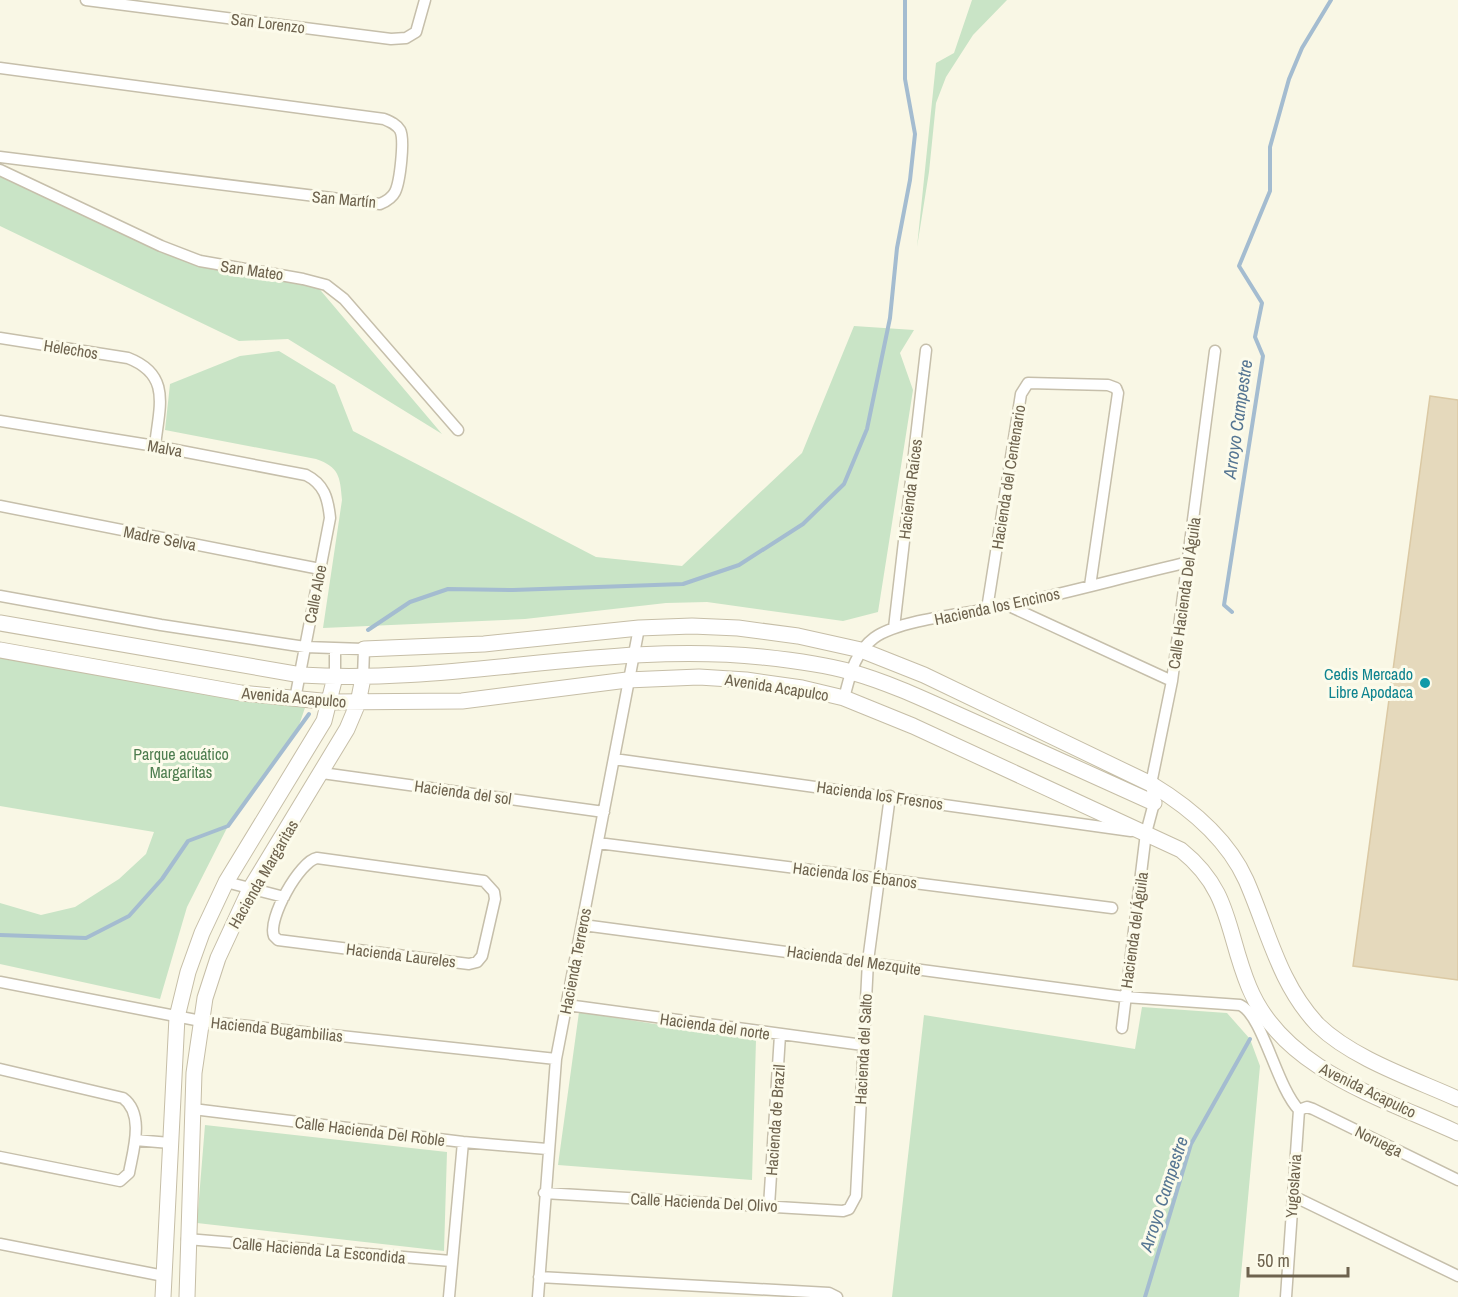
<svg xmlns="http://www.w3.org/2000/svg" width="1458" height="1297" viewBox="0 0 1458 1297" font-family="'Archivo Narrow',sans-serif">
	<rect width="100%" height="100%" fill="#f9f7e5"/>
	<path fill="#c9e4c6" d="M972,0H1007L973,35L946,77L936,103L929,172L917,247L936,63L954,53Z
		M0,174L199,265L316,285L442,434L288,339L239,341L0,226Z
		M854,326L914,330L900,353L913,390L878,612L843,621L707,602L666,603L525,619L323,628L342,500C340,476 339,467 316,459L165,430L170,384L240,356L279,351L335,385L353,431L596,557L682,566L802,453Z
		M0,658L275,705L307,702L297,731L228,826L187,907L160,999L0,964V903L41,915L75,907L119,879L146,854L154,832L0,806Z
		M1142,1007L1227,1013L1250,1039L1260,1066L1239,1297H892L924,1015L1135,1049Z
		M579,1012L756,1040L752,1180L558,1165Z
		M205,1125L447,1152L444,1251L197,1223Z"/>
	<g fill="none" stroke-linecap="round" stroke-linejoin="round">
		<path stroke="#a4bcd0" stroke-width="4" d="M1232,612L1224,605L1263,356L1255,337L1262,303L1239,266L1270,191V147L1289,79L1302,48L1331,0
			M368,630L410,602L448,589L513,590L683,584L739,565L803,524L844,484L867,429L890,318L897,248L910,180L915,134L905,79V0
			M0,935L86,938L129,916L162,879L188,841L228,826L309,714
			M1145,1297L1191,1144L1250,1039"/>
	</g>
	<path fill="#e5d9bc" stroke="#dbc9a4" stroke-width="1.5" d="M1430,396L1458,400V980L1353,966Z"/>
	<g fill="none" stroke-linecap="round" stroke-linejoin="round">
		<g stroke="#c6bfab" stroke-width="13">
			<path id="street" d="M86,0L391,39L406,38L416,32L425,0
				M0,68L384,119C391,122 396,124 400,130C405,139 400,182 395,192C392,198 387,201 380,204L0,157
				M0,170L161,246L200,261L303,279L326,285L344,299L458,430
				M0,338L128,358C172,375 159,407 155,446
				M0,421L155,446L306,475C324,484 328,498 330,518L295,699
				M0,506L320,569
				M0,596L161,625L305,647L364,649L363,678
				M1007,605L1172,681
				M987,609L1021,394L1028,383L1108,385L1116,388L1118,393L1090,586
				M894,628L926,350
				M335,677V650
				M844,698C850,676 854,653 874,638C900,619 972,613 1006,606C1067,593 1128,576 1189,562
				M614,759L1131,831
				M322,773L604,812
				M598,843L1112,908
				M317,858L484,881L494,892L495,899L482,956L477,962L469,964L278,940L274,936C267,919 300,861 317,858Z
				M226,882L284,897
				M583,925L1125,997L1240,1005C1263,1015 1276,1086 1299,1110
				M0,982L201,1021L556,1059
				M567,1005L863,1045
				M1122,1028L1146,833L1154,803L1151,784L1172,681L1215,351
				M0,1069L123,1098C145,1114 133,1151 129,1173L120,1181L0,1157
				M193,1109L463,1142L547,1149
				M1299,1110L1307,1107L1313,1109L1458,1180
				M135,1140L170,1143
				M544,1193L843,1211L849,1209L856,1196L868,961L890,796
				M1293,1196L1458,1276
				M769,1206L780,1035
				M187,1239L451,1261
				M0,1244L164,1276
				M539,1277L829,1293L837,1297
				M449,1297L463,1142
				M538,1297L556,1059L639,628
				M1286,1297L1299,1110"/>
		</g>
		<g stroke="#c6bea7" stroke-width="17">
			<path id="secondary" d="M0,623L301,675C455,685 608,641 762,657C790,660 823,664 851,672C894,684 936,705 977,723C1036,750 1095,776 1154,803
				M364,649L484,644L639,628L692,626L738,628L798,636L861,650L924,675L1151,784C1189,807 1227,838 1246,880C1268,930 1279,984 1318,1025C1353,1059 1414,1079 1458,1099
				M0,650L241,693L331,702L462,701L627,680L699,677L746,680L802,688L844,698L913,726L1181,850C1232,891 1226,932 1249,987C1283,1070 1383,1098 1458,1133
				M163,1297L177,1017L188,972L202,933L226,882L324,721L335,677
				M187,1297L194,1073L205,998L218,958L250,889L347,729L358,703L363,678"/>
		</g>
		<use href="#street" stroke="#fff" stroke-width="10"/>
		<use href="#secondary" stroke="#fff" stroke-width="15"/>
	</g>
	<circle fill="#0f9aa8" stroke="#fcfbeb" stroke-width="2" cx="1425" cy="683" r="6"/>
	<g text-anchor="middle" stroke-width="6" stroke-linejoin="round" paint-order="stroke">
		<g font-size="16" fill="#6e634e" stroke="#fcfbeb">
			<text transform="translate(268 23) rotate(7)" y="6">San Lorenzo</text>
			<text transform="translate(344 199) rotate(5)" y="6">San Martín</text>
			<text transform="translate(252 270) rotate(8)" y="6">San Mateo</text>
			<text transform="translate(71 349) rotate(9)" y="6">Helechos</text>
			<text transform="translate(165 448) rotate(10)" y="6">Malva</text>
			<text transform="translate(1008 477) rotate(-81)" y="6">Hacienda del Centenario</text>
			<text transform="translate(910 489) rotate(-83)" y="6">Hacienda Raíces</text>
			<text transform="translate(160 538) rotate(11)" y="6">Madre Selva</text>
			<text transform="translate(1184 593) rotate(-82)" y="6">Calle Hacienda Del Águila</text>
			<text transform="translate(315 594) rotate(-79)" y="6">Calle Aloe</text>
			<text transform="translate(997 606) rotate(-12)" y="6">Hacienda los Encinos</text>
			<text transform="translate(777 687) rotate(9)" y="6">Avenida Acapulco</text>
			<text transform="translate(294 697) rotate(5)" y="6">Avenida Acapulco</text>
			<text transform="translate(463 792) rotate(8)" y="6">Hacienda del sol</text>
			<text transform="translate(880 795) rotate(8)" y="6">Hacienda los Fresnos</text>
			<text transform="translate(263 874) rotate(-60)" y="6">Hacienda Margaritas</text>
			<text transform="translate(855 875) rotate(7)" y="6">Hacienda los Ébanos</text>
			<text transform="translate(1134 930) rotate(-82)" y="6">Hacienda del Águila</text>
			<text transform="translate(401 955) rotate(7)" y="6">Hacienda Laureles</text>
			<text transform="translate(854 960) rotate(8)" y="6">Hacienda del Mezquite</text>
			<text transform="translate(575 961) rotate(-79)" y="6">Hacienda Terreros</text>
			<text transform="translate(715 1026) rotate(8)" y="6">Hacienda del norte</text>
			<text transform="translate(277 1029) rotate(6)" y="6">Hacienda Bugambilias</text>
			<text transform="translate(863 1049) rotate(-87)" y="6">Hacienda del Salto</text>
			<text transform="translate(1368 1090) rotate(26)" y="6">Avenida Acapulco</text>
			<text transform="translate(775 1120) rotate(-86)" y="6">Hacienda de Brazil</text>
			<text transform="translate(370 1131) rotate(7)" y="6">Calle Hacienda Del Roble</text>
			<text transform="translate(1379 1141) rotate(26)" y="6">Noruega</text>
			<text transform="translate(1293 1186) rotate(-86)" y="6">Yugoslavia</text>
			<text transform="translate(704 1202) rotate(3)" y="6">Calle Hacienda Del Olivo</text>
			<text transform="translate(319 1250) rotate(5)" y="6">Calle Hacienda La Escondida</text>
		</g>
		<g font-size="16" fill="#0d838f" stroke="#fcfbeb" text-anchor="end">
			<text x="1413" y="680">Cedis Mercado<tspan x="1413" dy="18">Libre Apodaca</tspan></text>
		</g>
		<g font-size="16" fill="#4e7d4f" stroke="#fcfbeb">
			<text x="181" y="760">Parque acuático<tspan x="181" dy="18">Margaritas</tspan></text>
		</g>
		<g font-size="18" font-style="italic" fill="#557592" stroke="#fcfbeb">
			<text transform="translate(1238 419) rotate(-82)" y="6">Arroyo Campestre</text>
			<text transform="translate(1164 1194) rotate(-72)" y="6">Arroyo Campestre</text>
		</g>
	</g>
	<path d="M1248 1267v9h100v-9" fill="none" stroke="#6e634e" stroke-width="3"/>
	<text x="1257" y="1267" font-size="18" fill="#6e634e" stroke="#fcfbeb" stroke-width="4.5" paint-order="stroke">50 m</text>
</svg>
